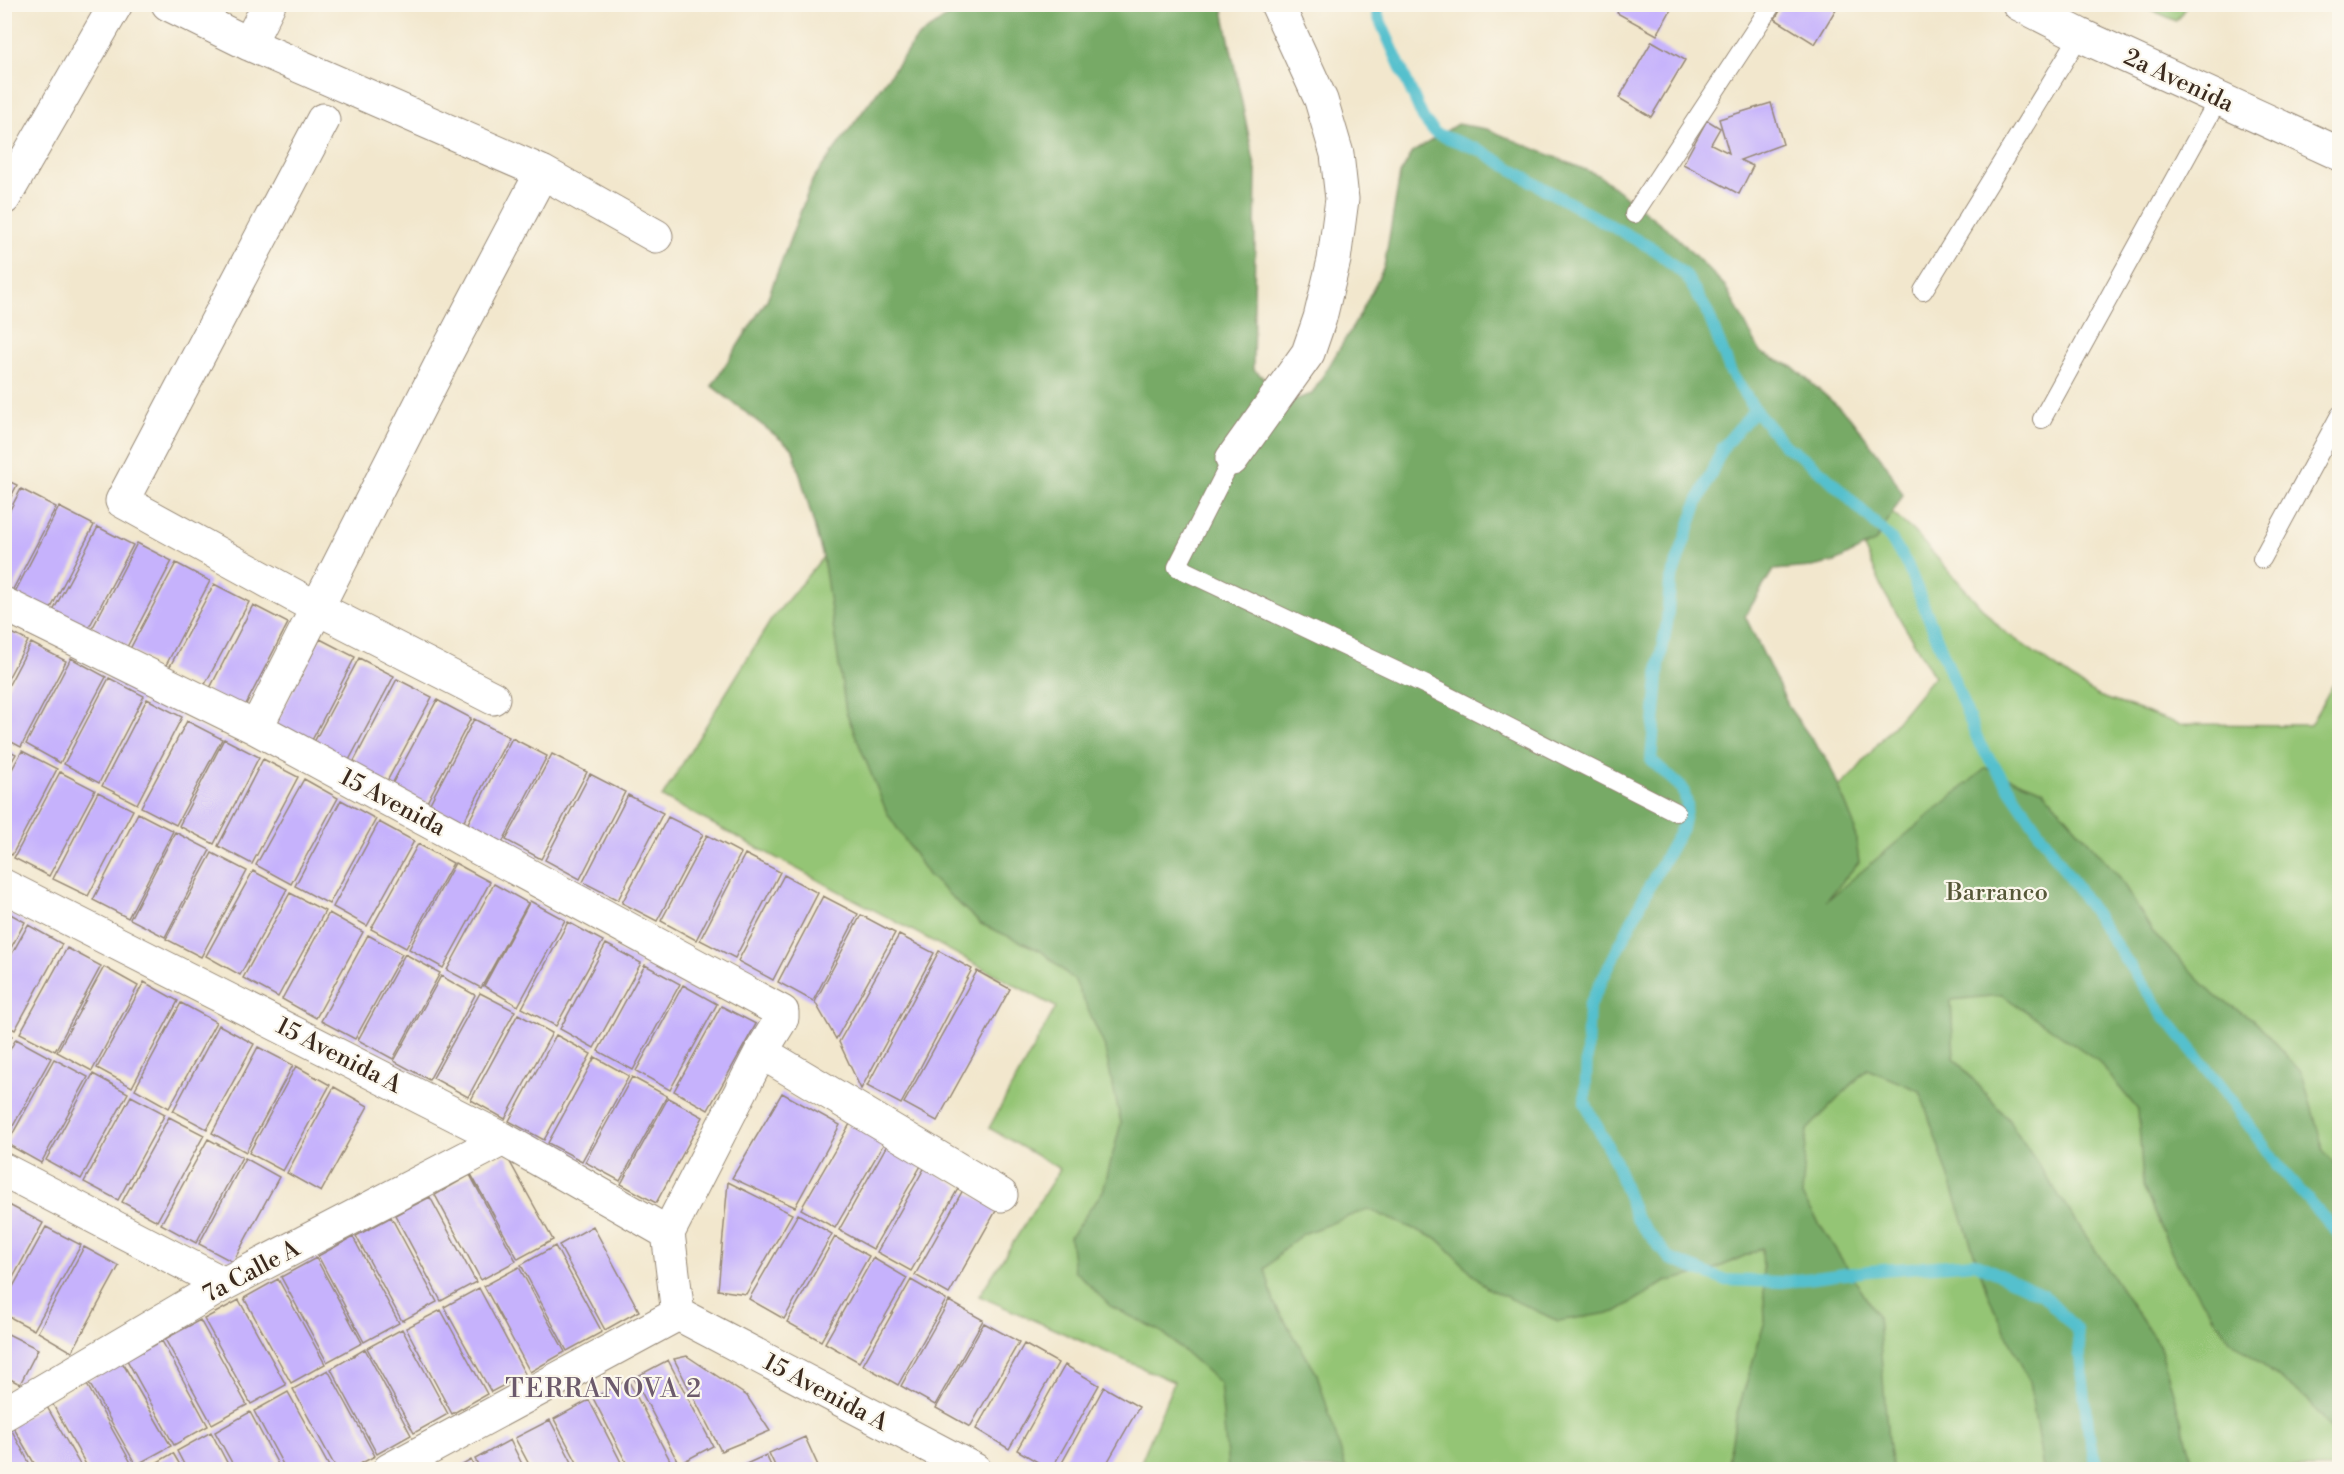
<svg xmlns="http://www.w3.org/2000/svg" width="2344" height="1474" viewBox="0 0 2344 1474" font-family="'Libre Bodoni',serif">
	<rect width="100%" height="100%" fill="#fbf7ec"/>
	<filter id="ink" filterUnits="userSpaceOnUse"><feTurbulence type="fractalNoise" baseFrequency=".0167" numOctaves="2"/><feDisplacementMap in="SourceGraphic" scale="12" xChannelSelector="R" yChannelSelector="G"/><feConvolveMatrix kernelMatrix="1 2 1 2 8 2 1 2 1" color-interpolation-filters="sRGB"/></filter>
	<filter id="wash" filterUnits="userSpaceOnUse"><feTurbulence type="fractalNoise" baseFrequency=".008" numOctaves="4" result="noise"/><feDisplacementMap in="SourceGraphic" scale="24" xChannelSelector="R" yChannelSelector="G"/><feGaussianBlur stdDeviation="1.35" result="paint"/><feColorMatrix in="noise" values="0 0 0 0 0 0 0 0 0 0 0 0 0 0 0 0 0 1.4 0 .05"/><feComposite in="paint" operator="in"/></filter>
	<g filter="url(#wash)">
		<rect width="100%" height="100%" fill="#f2e7cd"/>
		<path fill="#94c574" stroke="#687849" stroke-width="1.5" d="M963,5H1222L1204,388L1787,835L1854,773L1934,676L1885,594L1822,453L1913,531L2002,630L2096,695L2179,724L2310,725L2339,674V1469H1138L1174,1382L979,1296L1060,1169L989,1128L1056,1007L662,797L771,620L823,557L793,449L712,386L767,300L813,179L917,38Z
			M2141,5L2187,4V5L2176,21Z"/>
		<path fill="#7a6" stroke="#596a42" stroke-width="1.5" d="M963,5H1222L1256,171L1253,369L1291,401L1312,394L1358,318L1384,267L1400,174L1413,152L1457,124L1487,129L1598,175L1670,231L1725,286L1761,353L1793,367L1850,417L1887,466L1903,495L1876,541L1835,562L1812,567L1773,570L1745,616L1790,709L1829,763L1854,825L1859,862L1826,901L1986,768L2043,790L2118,875L2152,931L2215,996L2253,1019L2302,1073L2324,1152L2339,1169V1440L2307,1399L2230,1340L2176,1263L2143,1186L2138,1110L2097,1060L2002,995L1951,1000L1954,1058L2008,1119L2160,1347L2195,1469H2043L2029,1381L1988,1295L1920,1091L1867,1069L1807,1130L1802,1196L1878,1317L1888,1440L1892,1469H1727L1736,1417L1765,1321L1762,1248L1713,1270L1665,1282L1616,1312L1558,1321L1487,1288L1439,1240L1368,1209L1303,1234L1287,1246L1265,1269L1274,1303L1317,1374L1346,1469H1228L1220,1383L1162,1332L1110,1306L1074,1270L1070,1237L1103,1191L1121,1123L1104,1045L1075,981L1041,951L981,924L928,875L887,813L846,712L823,557L793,449L712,386L767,300L813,179L917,38Z"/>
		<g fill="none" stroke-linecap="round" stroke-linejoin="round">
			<path stroke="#54c0cd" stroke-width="12" d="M1377,4L1378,16L1423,118L1435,133L1482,151L1539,186L1655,250L1686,276L1707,311L1731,373L1755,410L1785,446L1800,455L1824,474L1890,538L1907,564L1980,745L2162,1013L2223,1089L2278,1166L2340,1236
				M1755,410L1723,447L1697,504L1670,583L1667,623L1659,666L1651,760L1683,789L1687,804L1682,828L1650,885L1589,1006L1585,1103L1615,1161L1636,1218L1670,1259L1724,1280L1782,1282L1869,1271L1975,1263L2043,1295L2077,1330L2090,1443L2098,1470"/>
		</g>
		<g id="blocks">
			<path fill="#c6b2fc" d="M1621,4H1674L1657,35L1617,13Z
				M1784,4H1839L1815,44L1775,19Z
				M1652,41L1685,60L1651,117L1619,98Z
				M1771,103L1783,144L1740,160L1753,166L1739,194L1683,164L1707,120L1720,128L1711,144L1729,153L1719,119Z
				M4,479L17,485L4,510Z
				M21,489L56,507L11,593L4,589V521Z
				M59,507L94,525L49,612L14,594Z
				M98,527L133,545L87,631L52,613Z
				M137,543L172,561L127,647L92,629Z
				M176,563L210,581L165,667L130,649Z
				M214,584L249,602L203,688L168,670Z
				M253,605L288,623L243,710L208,692Z
				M4,629L28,641L4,686Z
				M320,639L355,657L310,744L275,726Z
				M31,643L66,661L21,747L4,738V694Z
				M71,658L106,677L60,763L26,744Z
				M359,658L394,676L348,762L313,744Z
				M109,678L144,696L99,783L64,764Z
				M397,679L432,697L386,783L352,765Z
				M147,699L182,717L137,804L102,786Z
				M437,700L471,718L426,804L391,786Z
				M474,719L509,737L463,823L429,805Z
				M187,721L222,739L176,825L141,807Z
				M512,738L547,756L502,843L467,825Z
				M224,739L259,757L214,844L179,826Z
				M4,748L16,754L4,775Z
				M22,751L57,769L12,855L4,852V784Z
				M552,754L587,772L541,859L506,840Z
				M263,759L298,777L252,864L218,846Z
				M60,772L95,790L49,876L14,858Z
				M590,774L625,792L580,879L545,860Z
				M304,779L338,798L291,884L256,865Z
				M98,792L133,810L88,896L53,879Z
				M628,795L663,813L618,900L583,882Z
				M341,800L376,819L329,904L295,886Z
				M138,813L173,831L128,918L93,900Z
				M668,817L703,834L657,921L622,903Z
				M379,822L414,841L367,926L333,907Z
				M175,832L210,850L165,937L130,919Z
				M707,835L741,853L696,940L661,921Z
				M418,844L453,863L406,948L371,929Z
				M212,853L247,871L201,957L166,939Z
				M745,854L780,872L735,958L700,940Z
				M455,863L490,882L443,968L409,949Z
				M253,871L287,889L240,975L206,956Z
				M784,875L818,893L773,980L738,961Z
				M494,884L528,903L481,988L447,970Z
				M290,893L325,911L278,997L243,978Z
				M823,896L858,914L813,1001L778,982Z
				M530,901L565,920L518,1006L484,986Z
				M5,911L25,922L5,959Z
				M329,913L363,932L316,1018L282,999Z
				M861,915L895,933L836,1039L815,1002Z
				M568,922L603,941L556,1026L522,1008Z
				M28,925L62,944L15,1030L4,1024V968Z
				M368,935L402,954L355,1039L321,1021Z
				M899,935L934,953L861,1089L839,1042Z
				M606,944L641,963L594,1048L560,1029Z
				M67,948L101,966L55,1051L20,1033Z
				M939,951L972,969L901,1104L867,1086Z
				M405,954L440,973L393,1059L358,1040Z
				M645,965L680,984L633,1070L598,1051Z
				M104,967L138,986L92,1071L57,1052Z
				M977,971L1010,989L937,1121L904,1103Z
				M441,976L475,995L429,1080L394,1061Z
				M144,982L178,1001L132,1087L97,1068Z
				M683,985L717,1004L670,1090L636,1071Z
				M480,993L515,1011L468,1097L433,1078Z
				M181,1003L216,1022L169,1108L135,1089Z
				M721,1006L756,1024L708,1110L674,1091Z
				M518,1014L552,1033L505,1119L471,1100Z
				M219,1025L254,1044L207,1129L173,1111Z
				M4,1032L12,1036L4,1049Z
				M556,1035L591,1054L544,1140L509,1121Z
				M16,1039L51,1058L4,1142V1060Z
				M258,1047L293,1065L246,1152L212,1133Z
				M595,1057L629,1076L582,1161L548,1143Z
				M54,1059L88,1077L41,1163L7,1144Z
				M296,1066L330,1085L283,1171L249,1153Z
				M93,1074L128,1093L81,1179L46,1160Z
				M632,1077L667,1096L620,1181L585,1162Z
				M334,1087L368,1106L321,1192L287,1173Z
				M782,1093L840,1125L795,1207L732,1178Z
				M131,1096L165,1114L118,1200L84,1182Z
				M668,1098L703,1117L656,1203L621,1184Z
				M169,1117L204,1135L157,1221L122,1202Z
				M850,1124L884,1143L835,1228L801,1209Z
				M208,1139L242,1157L196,1243L161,1224Z
				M887,1145L922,1164L873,1249L839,1230Z
				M506,1155L553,1240L518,1259L471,1174Z
				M245,1158L279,1177L233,1262L199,1244Z
				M925,1167L959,1187L911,1271L877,1252Z
				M470,1175L516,1261L481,1280L435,1195Z
				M728,1182L792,1214L746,1294L718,1290Z
				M963,1190L997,1209L949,1294L915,1275Z
				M430,1197L476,1282L441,1301L395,1215Z
				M9,1205L43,1223L4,1294V1213Z
				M798,1214L832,1234L784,1319L749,1299Z
				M391,1217L437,1302L402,1321L356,1236Z
				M593,1226L639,1311L605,1330L559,1245Z
				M46,1227L81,1245L34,1330L4,1314V1303Z
				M353,1237L399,1323L364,1342L318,1256Z
				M835,1237L869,1256L821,1341L787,1322Z
				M555,1246L602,1332L567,1351L521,1265Z
				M84,1247L119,1266L72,1352L38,1332Z
				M316,1258L362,1343L327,1362L281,1277Z
				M873,1258L907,1278L859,1362L825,1343Z
				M519,1267L565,1352L530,1372L484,1286Z
				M278,1279L325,1364L291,1383L244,1298Z
				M911,1280L946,1300L898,1385L863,1365Z
				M479,1288L525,1374L491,1392L444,1307Z
				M239,1300L286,1385L251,1404L204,1319Z
				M949,1301L983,1320L935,1405L901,1386Z
				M441,1310L487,1394L452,1414L406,1328Z
				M200,1320L247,1405L212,1424L165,1339Z
				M984,1323L1019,1342L970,1427L936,1408Z
				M402,1329L448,1414L414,1433L367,1348Z
				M4,1332L38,1349L20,1384L4,1376Z
				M162,1341L208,1426L174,1445L127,1360Z
				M1024,1344L1058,1363L1009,1449L976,1429Z
				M365,1349L411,1435L377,1454L331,1369Z
				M687,1356L747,1396L770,1431L721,1451L674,1359Z
				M668,1360L713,1446L679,1464L634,1378Z
				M122,1362L171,1446L136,1465L88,1381Z
				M1065,1365L1099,1385L1051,1470L1017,1450Z
				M328,1370L375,1456L349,1470H337L293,1389Z
				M628,1380L673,1466L666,1470H630L593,1398Z
				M86,1383L134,1468L130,1470H89L52,1403Z
				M1104,1387L1139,1407L1103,1470H1058Z
				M288,1392L331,1470H286L254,1411Z
				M589,1400L625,1470H581L554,1419Z
				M46,1405L83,1470H38L12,1425Z
				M250,1412L281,1470H236L215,1432Z
				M550,1420L576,1470H532L515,1438Z
				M10,1427L33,1470H4V1430Z
				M211,1432L231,1470H187L177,1451Z
				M805,1437L820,1470H777L769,1453Z
				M510,1440L525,1470H481L475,1459Z
				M173,1453L183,1470H144Z
				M766,1455L773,1470H733Z
				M471,1460L476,1470H454Z"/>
		</g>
	</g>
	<g filter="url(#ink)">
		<use href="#blocks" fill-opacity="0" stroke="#968876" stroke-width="1.5"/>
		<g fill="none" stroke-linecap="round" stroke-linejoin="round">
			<g stroke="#968876" stroke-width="20">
				<path id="lane" d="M1634,214L1772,4
					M1923,291L2080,35
					M2042,419L2219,98
					M1232,459L1177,567L1426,685L1676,812
					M2262,559L2340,415"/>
			</g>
			<g stroke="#968876" stroke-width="35">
				<path id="street" d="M168,4L249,44L542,172L656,236
					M2019,4L2080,35L2340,154
					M249,44L269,4
					M323,120L122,501L317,608L493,698
					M4,198L116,4
					M1232,459L1308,353L1320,318L1334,260L1342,199L1337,154L1321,100L1277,4
					M4,604L256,728L782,1012V1018L761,1052L668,1233L678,1314
					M256,728L444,358L542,172
					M4,886L503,1139L668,1233
					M761,1052L1001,1195
					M4,1170L224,1284
					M678,1314L975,1470
					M4,1414L224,1284L503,1139
					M389,1470L678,1314"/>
			</g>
			<use href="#lane" stroke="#fff" stroke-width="18"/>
			<use href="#street" stroke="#fff" stroke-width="33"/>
		</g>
	</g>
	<g text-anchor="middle" stroke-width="4.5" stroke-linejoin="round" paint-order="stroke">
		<g font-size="24" fill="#3b2a1e" stroke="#fbf7ec">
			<text transform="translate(2179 80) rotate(25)" y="8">2a Avenida</text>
			<text transform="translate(393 802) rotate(28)" y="8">15 Avenida</text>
			<text transform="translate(339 1055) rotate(27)" y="8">15 Avenida A</text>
			<text transform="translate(251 1271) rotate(-28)" y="8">7a Calle A</text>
			<text transform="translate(826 1392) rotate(28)" y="8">15 Avenida A</text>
		</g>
		<g font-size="24" fill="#565838" stroke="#fbf7ec">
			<text x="1997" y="900">Barranco</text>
		</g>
		<g font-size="26" letter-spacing="1.5" fill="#6c5a6c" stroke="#fbf7ec">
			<text x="604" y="1397">TERRANOVA 2</text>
		</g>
	</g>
	<rect width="2344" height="1474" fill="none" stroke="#fbf7ec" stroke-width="24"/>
</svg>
